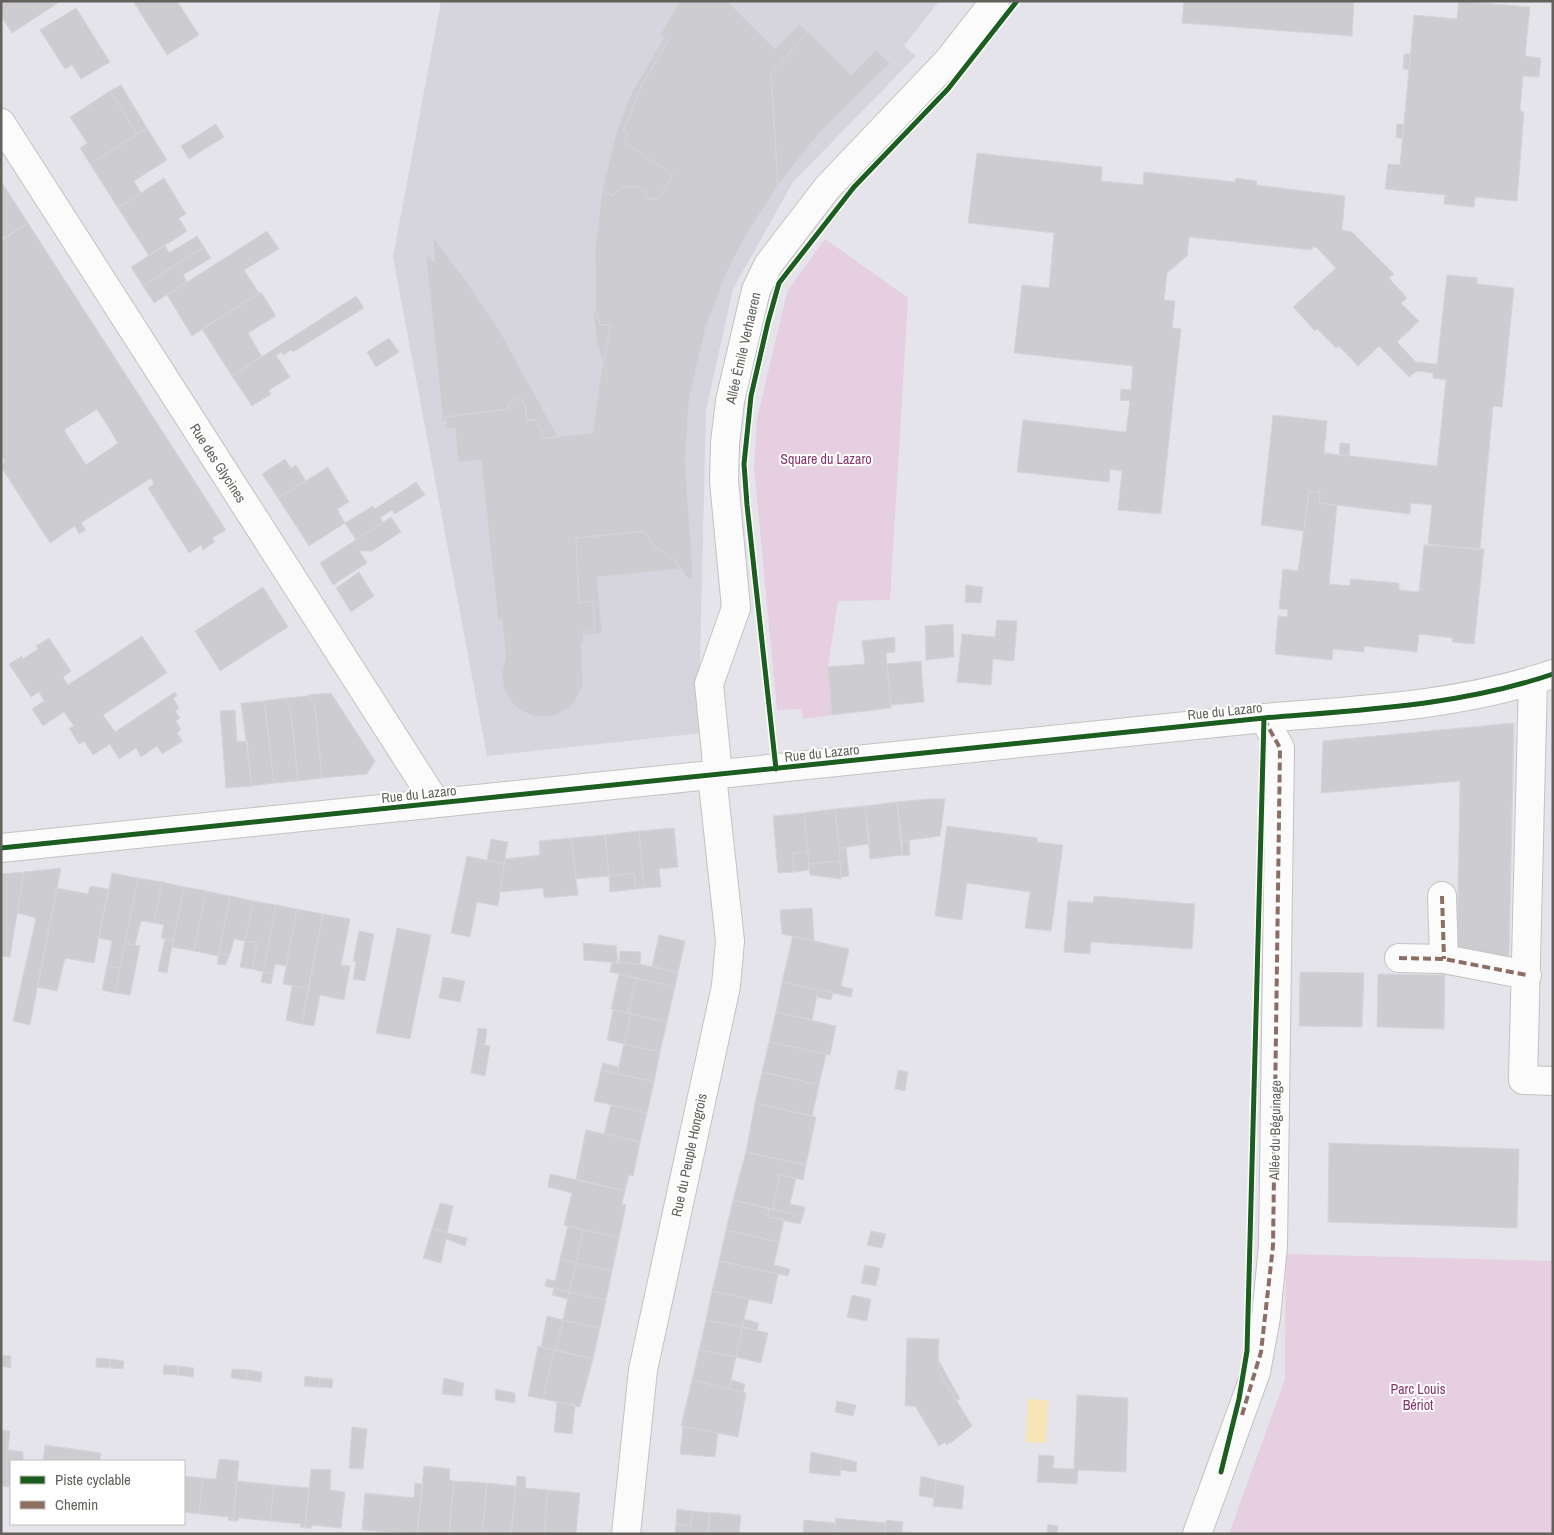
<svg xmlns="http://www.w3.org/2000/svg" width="1554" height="1535" viewBox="0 0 1554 1535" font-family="'Archivo Narrow',sans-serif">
	<rect width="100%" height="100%" fill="#e4e4ea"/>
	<path fill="#d6d5de" d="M441,1H939L904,46L916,56L793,182L733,289L706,410L699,704L702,733L487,756L393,257Z"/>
	<path fill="#e5cfe1" d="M825,239L908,298L890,600L838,601L828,667L832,715L803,719L801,709L777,710L754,467L757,419L787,292Z
		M1286,1254L1553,1261V1534H1229L1285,1379Z"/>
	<path fill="#f7e4b6" d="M1028,1399L1048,1400L1046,1443L1026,1442Z"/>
	<path fill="#cdcdd1" stroke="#d4d4da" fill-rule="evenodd" d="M1,1H61L12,33L1,16Z
		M133,1H177L199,35L167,55Z
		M680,1H727L775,49L799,24L808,32L771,74L778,185L745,237L727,272L706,326L697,364L689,401L685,460L693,577L687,578L674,559L656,548L644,531L576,538L579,603L593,601L595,630L583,631L584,642H581L583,685L576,700L570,707L555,716L537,717L521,711L514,705L504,690L502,673L506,656L502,620H498L481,460L458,462L455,428L447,429L445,417L508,409L509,402L519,398L525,403L527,420H535L545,438L593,433L600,379L611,325H600L596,312L595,251L602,191L613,196L620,188L635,186L644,191L649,199H659L673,175L624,142L628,135L623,132L642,85L668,41L660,35Z
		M1184,1H1354L1352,36L1182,23Z
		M1459,1L1530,7L1525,56L1541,58L1539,77L1523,76L1520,111L1524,112L1517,201L1475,197L1474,207L1444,204L1445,195L1385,189L1388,164L1400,165L1414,15L1457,19Z
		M76,8L110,62L81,79L72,65L65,69L40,30Z
		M808,32L851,75L876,50L890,63L820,132L778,185L771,74Z
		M664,38L668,41L642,85L623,132L628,135L624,142L673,175L659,199H649L644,191L635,186L620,188L613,196L602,191L617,130L632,92Z
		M1404,54H1411L1409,70L1403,69Z
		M121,85L147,128L137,134L110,91Z
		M110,91L137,134L90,164L80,148L87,143L70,117Z
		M216,124L224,137L189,159L181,146Z
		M1397,124H1404L1403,138H1396Z
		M147,128L167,160L134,181L141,193L118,208L90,164Z
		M977,153L1102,167L1101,181L1143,185L1144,172L1235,182L1236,178L1257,181L1256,185L1345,196L1342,230L1352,232L1394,274L1389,278L1407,298L1401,303L1419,321L1397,342L1416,362L1437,364L1447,275L1477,278V284L1514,288L1502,407L1493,406L1480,550L1428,544L1432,505L1411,503L1410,514L1319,503L1320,492L1309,491L1304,531L1261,525L1273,415L1327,421L1324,453L1437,466L1446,380L1433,378V373L1417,371L1409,377L1379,346L1358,366L1339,346L1336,348L1317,329L1315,331L1293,307L1336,268L1316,247H1312V250L1189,237L1187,256L1167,273L1164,300L1175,301L1172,328L1181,329L1161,514L1118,510L1122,471L1110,469L1109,482L1017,472L1023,420L1126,432L1130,401L1120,400L1121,389L1131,390L1133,366L1014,353L1022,285L1049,288L1054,233L968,223Z
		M164,178L186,214L179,218L187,231L149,256L118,208Z
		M1,181L28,223L4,238L1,233Z
		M28,223L226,530L212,538L215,542L203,550L201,545L189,553L148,488L154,484L151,478L81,523L86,530L79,534L75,526L50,543L1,467L5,461L1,455V241ZM97,409L118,443L86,465L64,430Z
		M267,231L279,249L244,270L259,293L192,336L167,295Z
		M197,236L204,247L143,286L131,267L165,245L169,253Z
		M433,237L468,284L501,333L558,437L545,438L535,420H527L525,403L519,398L509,402L508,409L445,417L446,421L443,422L426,255L435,263Z
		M204,247L211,258L183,275L187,282L154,303L143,286Z
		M261,292L276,316L248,333L262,357L232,376L202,329Z
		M356,296L364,308L293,352L291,350L283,355L282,352L276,355L290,377L269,390L271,394L252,406L232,376Z
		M594,312H596L600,325H611L603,363L596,338Z
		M389,338L399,352L376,367L367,352Z
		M1340,443L1350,444L1349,456L1339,455Z
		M285,459L291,468L296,465L306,481L278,498L262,474Z
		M328,467L349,502L337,509L345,523L309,546L278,498Z
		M416,482L425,495L395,514L392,510L380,518L383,522L356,540L345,523L373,506L375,509Z
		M1309,491L1320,492L1319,503L1337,506L1329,584L1350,586V579L1399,583V590L1419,592L1424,545L1484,549L1474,644L1452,642L1453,638L1419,634L1417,652L1364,646V652L1333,649L1332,660L1275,654L1278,616L1287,617L1288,610L1279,609L1283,569L1298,571Z
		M391,517L401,532L372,551H359L367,563L333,585L320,563Z
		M644,531L656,548L674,559L679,569L597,577L602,633L583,635V631L595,630L593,601L579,603L576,538Z
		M359,572L374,596L351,612L336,588Z
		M966,585L983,587L981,603L965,602Z
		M263,587L288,627L220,671L195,631Z
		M997,620L1017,621L1014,661L993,659L991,685L957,682L962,634L995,637Z
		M953,624L954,657L926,660L925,626Z
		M142,636L167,673L103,715L115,732L175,692L177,696L173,698L179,708L175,711L180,718L176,721L181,730L177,733L183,741L162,754L157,746L141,757L136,748L119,759L110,744L93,755L84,741L79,744L69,728L74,726L64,712L43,726L32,709L44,701L39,692L31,697L9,664L22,656L23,659L38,649L36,646L49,638L71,671L63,677L68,685Z
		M895,637V652L886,653L891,708L832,715L828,667L865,664L862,641Z
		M921,661L924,702L891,705L887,664Z
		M331,693L375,761L367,774L322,778L315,707L308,695Z
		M309,696L315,707L322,778L298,781L291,712L285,698Z
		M285,698L291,712L298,781L274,783L264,701Z
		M264,701L274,783L252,786L241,703Z
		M235,710L237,742L247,741L252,786L226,788L220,711Z
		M1514,723L1509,956H1457L1460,781L1321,793L1323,741Z
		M928,799H945L940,836L902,841L897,802Z
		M897,802L902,855L870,859L865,806Z
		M865,806L870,844L839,848L835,809Z
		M835,809L840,861L809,864L804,813Z
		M804,813L808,851L793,853L794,872L778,873L773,816Z
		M947,826L1038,838L1037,842L1063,845L1051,931L1025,928L1030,892L967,883L962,920L935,916Z
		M674,828L678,867L659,869L661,887L644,888L639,831Z
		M639,831L644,888L636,889L634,873L609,876L605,835Z
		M605,835L609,876L576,879L571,838Z
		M571,838L578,895L544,898L543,888L500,892L505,859L540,855L539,841Z
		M491,839L508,842L504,864L487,860Z
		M909,840L910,855L902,856V841Z
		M846,847L849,876L841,877L839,848Z
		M808,851L809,870L794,872L793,853Z
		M467,856L504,864L498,906L477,902L470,937L451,933Z
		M840,861L841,879L810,875L809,864Z
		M61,868L30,1025L13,1021L36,918L17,913L24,872Z
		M24,872L10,957L1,956V874Z
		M112,873L138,878L120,968L107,966L112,941L99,938Z
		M634,873L636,889L610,892L609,876Z
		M138,878L162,882L154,923L141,921L135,945L125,943Z
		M162,882L184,887L173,940L161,938L164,925L154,923Z
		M90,886L108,889L94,963L65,958L57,991L37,987L57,888L88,894Z
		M184,887L206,891L194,951L172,947Z
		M206,891L230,896L218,956L194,951Z
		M230,896L253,901L245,941L234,939L230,955L219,953Z
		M1094,896L1195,904L1192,949L1091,942L1090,954L1064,952L1068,901L1093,903Z
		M253,901L276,905L263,972L252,969L257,943L245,941Z
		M276,905L297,909L286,966L275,964L273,974L263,972Z
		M812,908L814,941L782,934L780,910Z
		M297,909L323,914L308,989L283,984Z
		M323,914L350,919L341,965L350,966L344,1000L320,995L314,1026L302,1024Z
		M397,928L431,935L410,1039L376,1033Z
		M359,931L374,934L365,981L353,979L356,962L353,961Z
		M659,935L685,941L678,973L652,966Z
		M793,936L849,949L841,986L853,989L851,997L782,982Z
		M165,939L173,940L167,973L158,971Z
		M245,941L257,943L252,969L240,967Z
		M125,943L140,946L130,995L115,993Z
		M583,943L616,946L618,963L584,960Z
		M620,951L641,952L640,964L619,962Z
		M219,953L229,955L226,965L217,964Z
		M612,962L640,964L678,973L675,987L610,972Z
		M107,966L120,968L115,993L102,990Z
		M263,972L273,974L271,984L261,982Z
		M1300,972L1364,973L1362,1027L1299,1026Z
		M619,974L636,978L628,1013L611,1009Z
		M1378,974L1445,975L1444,1029L1377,1027Z
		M443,977L465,981L460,1002L439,998Z
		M636,978L675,987L667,1022L628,1013Z
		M782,982L818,990L812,1020L776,1012Z
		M292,986L308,989L302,1024L286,1020Z
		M818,990L833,993L831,1000L817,997Z
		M613,1010L631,1014L624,1044L607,1040Z
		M776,1012L836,1026L830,1055L769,1042Z
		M631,1014L667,1022L660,1052L624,1044Z
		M478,1028L487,1029L485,1045L476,1043Z
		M769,1042L826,1054L819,1085L762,1072Z
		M476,1043L490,1046L485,1076L471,1073Z
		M624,1044L660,1052L654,1082L617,1074Z
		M603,1063L619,1067L617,1074L601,1070Z
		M601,1070L654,1082L647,1113L594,1101Z
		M898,1070L908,1072L905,1091L895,1089Z
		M762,1072L819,1085L812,1116L755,1103Z
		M755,1103L816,1117L806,1165L746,1152Z
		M611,1105L647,1113L640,1142L604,1134Z
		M586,1130L640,1142L633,1176L629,1175L625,1191L576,1179Z
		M1329,1143L1519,1149L1517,1228L1328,1222Z
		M746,1152L806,1165L803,1180L780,1175L773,1209L733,1200Z
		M550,1174L625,1191L622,1204L626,1205L619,1238L564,1225L572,1193L548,1187Z
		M780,1175L796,1178L790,1204L805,1207L803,1216L773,1209Z
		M733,1200L769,1209L768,1217L784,1220L779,1242L726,1230Z
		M440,1203L453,1206L447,1233L432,1229Z
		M769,1209L803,1216L800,1224L768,1217Z
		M568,1226L583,1230L576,1263L560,1259Z
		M432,1229L467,1238L465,1246L446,1239L441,1263L423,1258Z
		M583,1230L619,1238L612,1271L576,1263Z
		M726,1230L779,1242L774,1265L790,1269L788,1276L719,1261Z
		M871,1231L886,1234L882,1248L867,1245Z
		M560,1259L576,1263L569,1292L545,1286L547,1279L555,1281Z
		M719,1261L778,1274L772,1304L712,1291Z
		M576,1263L612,1271L606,1300L569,1292Z
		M865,1265L880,1268L876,1286L861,1283Z
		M554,1288L569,1292L568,1299L552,1295Z
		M712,1291L749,1299L742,1327L706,1320Z
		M569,1292L606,1300L600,1328L563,1320Z
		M852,1295L871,1299L867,1321L847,1317Z
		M547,1316L563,1320L556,1350L541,1347Z
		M744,1319L759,1323L757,1331L742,1327Z
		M563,1320L600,1328L593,1359L556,1350Z
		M706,1320L742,1327L736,1357L699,1350Z
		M742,1327L768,1333L761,1363L736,1357Z
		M907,1338L939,1339L938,1370L972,1426L952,1442L946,1445L945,1442L939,1446L915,1406H905Z
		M538,1346L554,1350L543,1399L528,1396Z
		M554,1350L593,1359L580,1407L543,1399Z
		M699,1350L736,1357L729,1389L692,1380Z
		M1,1355L11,1356V1368L1,1366Z
		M96,1358L110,1359V1368L96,1367Z
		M110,1359L124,1361L123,1369L110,1368Z
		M939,1361L960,1399L956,1400L938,1370Z
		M164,1365L178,1366V1375L163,1374Z
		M178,1366L194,1368L193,1377L178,1375Z
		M232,1369L248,1370L247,1380L231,1378Z
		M248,1370L262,1372L261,1382L247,1380Z
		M305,1376L320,1378L319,1387L304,1386Z
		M320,1378L333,1379L332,1388L319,1387Z
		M444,1378L464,1383L462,1396L442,1394Z
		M692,1380L746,1393L738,1437L681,1426Z
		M731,1380L745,1384L743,1392L729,1389Z
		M496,1389L515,1393V1403L495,1400Z
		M1077,1395L1128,1398L1126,1472L1078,1470L1077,1484L1037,1482L1039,1455L1054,1456L1053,1468L1074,1469Z
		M837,1401L856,1405L853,1416L835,1412Z
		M557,1402L575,1405L572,1434L554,1432Z
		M683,1426L718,1433L715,1457L680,1454Z
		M352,1427L367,1429L363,1469L349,1468Z
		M1,1430L10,1431L8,1450L23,1452V1461H11V1487L1,1486Z
		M45,1445L101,1453L100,1461H43Z
		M811,1452L841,1458L840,1476L809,1473Z
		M841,1458L857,1462L856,1472L840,1470Z
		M219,1459L239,1461L233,1521L228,1520L229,1517L199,1514L203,1478L216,1479Z
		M424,1466L450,1469L449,1480L454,1481L449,1534H417Z
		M311,1469L331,1470L330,1490L345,1492L341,1528L312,1525L311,1528H305Z
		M184,1476L203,1478L199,1514L184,1512Z
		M517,1476L526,1477L525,1488L548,1490L544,1534H511Z
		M921,1476L936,1480L934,1498L919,1496Z
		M936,1480L964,1486L962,1509L933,1506Z
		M237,1481L274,1485L270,1521L239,1518L238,1521H233Z
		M454,1481L487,1483L482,1534H449Z
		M415,1483L423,1484L417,1534L362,1530L365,1493L414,1498Z
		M487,1483L516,1486L511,1534H482Z
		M274,1485L309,1488L305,1528L300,1527L301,1524L270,1521Z
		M548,1490L580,1493L576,1534H544Z
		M677,1509L692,1511L691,1526L676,1524Z
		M692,1511L710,1513L708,1534H675L676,1524L691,1526Z
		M709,1512L741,1515L739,1534H708Z
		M836,1518L886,1523L885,1534H834Z
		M804,1520L835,1523L834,1534H803Z
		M886,1520L903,1522L902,1532L917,1534H885Z
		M1048,1524L1058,1526L1057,1534H1047Z"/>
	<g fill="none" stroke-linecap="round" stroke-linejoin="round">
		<g stroke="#c3c2c2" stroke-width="30">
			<path id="minor" d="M1,123L436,803
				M1533,680L1523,1080L1553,1081
				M718,774L709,684L736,608L724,481L725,443L730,401L756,290L768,265L827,188L948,61L995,1
				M1,848L1264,718C1361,710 1460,706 1553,674
				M1442,896L1444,959
				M1399,958L1444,959L1527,975
				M626,1534L643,1370L726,986L730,941L712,775
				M1197,1534L1256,1372L1266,1317L1273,1246L1280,748L1264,718"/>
		</g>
		<use href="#minor" stroke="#fbfbfc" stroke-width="28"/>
		<path stroke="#8d6e63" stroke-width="4" stroke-dasharray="8 4" stroke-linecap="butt" d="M1442,896L1444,959
			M1399,958L1444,959L1527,975
			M1242,1415L1261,1352L1273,1246L1280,748L1266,723"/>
		<g stroke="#fff" stroke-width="8">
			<path id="cycleway" d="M776,769L747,505L744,464L751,396L768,322L779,283L854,187L948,89L1017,1
				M1,848L1264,718C1361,710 1460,706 1553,674
				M1221,1472L1239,1399L1247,1351L1264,718"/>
		</g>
		<use href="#cycleway" stroke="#1b5e20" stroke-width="5"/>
	</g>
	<g text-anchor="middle" stroke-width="4" stroke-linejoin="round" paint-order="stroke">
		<g font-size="14" fill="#63615a" stroke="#fff">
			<text transform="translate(743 348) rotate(-77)" y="5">Allée Émile Verhaeren</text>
			<text transform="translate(218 463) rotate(57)" y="5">Rue des Glycines</text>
			<text transform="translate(1225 711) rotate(-6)" y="5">Rue du Lazaro</text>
			<text transform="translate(822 753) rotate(-6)" y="5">Rue du Lazaro</text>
			<text transform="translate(419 794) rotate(-6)" y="5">Rue du Lazaro</text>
			<text transform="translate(1275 1130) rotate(-89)" y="5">Allée du Béguinage</text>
			<text transform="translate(689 1155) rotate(-78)" y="5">Rue du Peuple Hongrois</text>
		</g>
		<g font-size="14" fill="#88346c" stroke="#fff">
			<text x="826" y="464">Square du Lazaro</text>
			<text x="1418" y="1394">Parc Louis<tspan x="1418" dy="16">Bériot</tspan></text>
		</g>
	</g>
	<rect width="1554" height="1535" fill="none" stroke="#63615a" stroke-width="5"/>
	<rect x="10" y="1460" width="175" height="65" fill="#ffffff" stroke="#c1c0bd"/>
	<rect x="20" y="1476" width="25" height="8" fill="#1b5e20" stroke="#c1c0bd"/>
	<text x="55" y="1485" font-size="15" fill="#63615a">Piste cyclable</text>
	<rect x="20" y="1501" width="25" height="8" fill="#8d6e63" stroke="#c1c0bd"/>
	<text x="55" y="1510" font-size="15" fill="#63615a">Chemin</text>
</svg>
